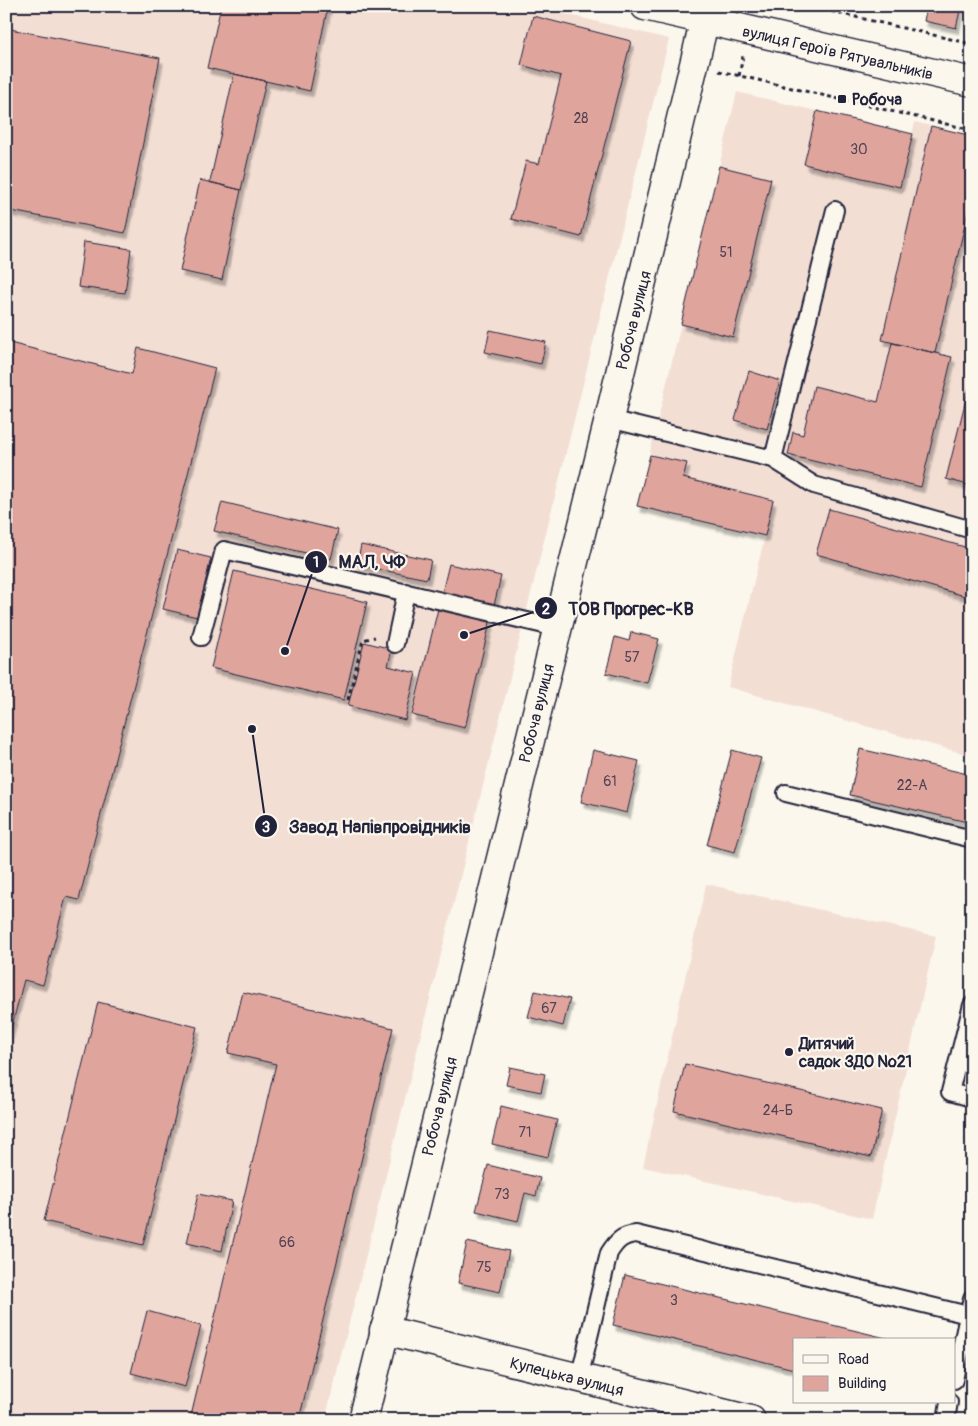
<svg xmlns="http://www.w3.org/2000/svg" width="978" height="1426" viewBox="0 0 978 1426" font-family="Pangolin,sans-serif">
	<defs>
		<filter id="shadow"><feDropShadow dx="3" dy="5.5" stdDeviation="1" flood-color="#0004"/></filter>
	</defs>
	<rect width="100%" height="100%" fill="#fbf7ec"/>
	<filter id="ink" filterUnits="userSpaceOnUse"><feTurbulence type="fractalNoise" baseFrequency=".02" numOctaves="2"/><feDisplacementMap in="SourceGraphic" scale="10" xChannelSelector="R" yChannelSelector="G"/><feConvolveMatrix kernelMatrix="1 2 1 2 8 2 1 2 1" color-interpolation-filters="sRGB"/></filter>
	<g filter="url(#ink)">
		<path fill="#f3ded4" d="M6,6H532L669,39L325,1420H6Z
			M737,92L912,134L915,122L972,136V756L728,687L765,536L637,506Z
			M706,884L936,936L872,1219L643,1167Z"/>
		<path fill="#dfa59d" stroke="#22223b" filter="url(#shadow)" d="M221,6H328L310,91L207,68Z
			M927,6H961L956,28L924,21Z
			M533,16L631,41L581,237L511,219L526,161L539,164L561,76L521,65Z
			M10,29L160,58L125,233L6,210V49Z
			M234,74L266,81L241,190L210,182Z
			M817,111L913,134L900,187L804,164Z
			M931,126L972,136V194L935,353L882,340Z
			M719,166L771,179L733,337L681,324Z
			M200,180L241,190L222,280L180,271Z
			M84,242L131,249L125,293L78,287Z
			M972,267V295L965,294Z
			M490,330L546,342L541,364L485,352Z
			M6,342L132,374L138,348L215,368L79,900L66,897L43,985L24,980L6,1048Z
			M892,343L952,357L921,487L788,455L793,432L803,435L814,386L878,402Z
			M749,371L780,381L767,429L735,420Z
			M972,375V486L946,479Z
			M650,455L687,463L683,478L773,500L765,536L637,506Z
			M222,502L338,530L331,559L214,531Z
			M829,509L972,549V598L816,554Z
			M361,545L431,560L427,579L357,565Z
			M177,550L211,558L197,617L163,609Z
			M449,564L501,576L465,728L412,715Z
			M234,571L367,602L344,700L211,668Z
			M631,632L659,639L647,683L606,673L615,637L629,641Z
			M364,642L392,649L388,666L416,673L405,720L348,706Z
			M860,749L972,775V823L850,795Z
			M593,750L639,761L627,813L581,802Z
			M732,750L761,758L735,852L707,845Z
			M535,991L570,999L563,1026L528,1017Z
			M243,992L393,1028L299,1420H190L276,1064L228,1053Z
			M98,1002L197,1027L143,1245L44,1221Z
			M685,1064L882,1110L871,1157L674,1111Z
			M510,1067L545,1074L541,1092L506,1085Z
			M501,1106L557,1120L548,1157L492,1144Z
			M488,1165L540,1178L536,1196L525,1193L518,1221L476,1211Z
			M198,1194L232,1201L222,1251L187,1243Z
			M467,1242L509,1251L500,1292L458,1283Z
			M625,1275L890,1339V1340H794V1369L613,1325Z
			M147,1311L201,1326L185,1387L131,1373Z"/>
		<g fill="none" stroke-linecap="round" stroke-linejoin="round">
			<g stroke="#22223b" stroke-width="20">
				<path id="service" d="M609,419L773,459L814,485L972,530
					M773,459L835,210
					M201,637L224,550L557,628
					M395,644L406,592
					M786,793L972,839
					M972,1005L950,1092L972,1098
					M579,1379L609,1253C616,1242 622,1235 636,1234L968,1315
					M954,1380L972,1298
					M946,1420L949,1402"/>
			</g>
			<g stroke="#22223b" stroke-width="31">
				<path id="minor" d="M384,1330L751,1420"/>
			</g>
			<g stroke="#22223b" stroke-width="31">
				<path id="tertiary" d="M645,6L972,82
					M363,1420L609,419L708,6"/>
			</g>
			<path stroke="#22223b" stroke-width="3" stroke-dasharray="4 4" stroke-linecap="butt" d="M808,6L972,44
				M719,71L972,130
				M739,76L743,56
				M348,700L363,640L375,637"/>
			<use href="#service" stroke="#fbf7ec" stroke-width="16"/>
			<use href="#minor" stroke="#fbf7ec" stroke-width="28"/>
			<use href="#tertiary" stroke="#fbf7ec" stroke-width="28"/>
		</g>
	</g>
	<g fill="#22223b" stroke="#fbf7ec" stroke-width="2">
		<rect x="837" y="94" width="10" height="10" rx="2.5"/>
		<circle cx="789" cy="1052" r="5"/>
	</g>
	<g text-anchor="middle" stroke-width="4.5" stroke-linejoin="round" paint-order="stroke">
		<g font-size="14" fill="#514354">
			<text x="581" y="123">28</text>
			<text x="859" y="154">30</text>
			<text x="726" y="257">51</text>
			<text x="632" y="662">57</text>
			<text x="610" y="786">61</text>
			<text x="912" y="790">22-А</text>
			<text x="549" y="1013">67</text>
			<text x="778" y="1115">24-Б</text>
			<text x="525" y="1137">71</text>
			<text x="502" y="1199">73</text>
			<text x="287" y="1247">66</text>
			<text x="484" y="1272">75</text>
			<text x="674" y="1305">3</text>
		</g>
		<g font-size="16" fill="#22223b" stroke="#fbf7ec">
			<text transform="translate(838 52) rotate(13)" y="6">вулиця Героїв Рятувальників</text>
			<text transform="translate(633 320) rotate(-76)" y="6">Робоча вулиця</text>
			<text transform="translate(536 713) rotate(-76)" y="6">Робоча вулиця</text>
			<text transform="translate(439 1106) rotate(-76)" y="6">Робоча вулиця</text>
			<text transform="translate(567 1376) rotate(14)" y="6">Купецька вулиця</text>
		</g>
		<g font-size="16" font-weight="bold" fill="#22223b" stroke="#fbf7ec" text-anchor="start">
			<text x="852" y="105">Робоча</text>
			<text x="799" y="1049">Дитячий<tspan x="799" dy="18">садок ЗДО №21</tspan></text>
		</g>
	</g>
	<path fill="none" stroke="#22223b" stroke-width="2" d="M285 651L316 562M464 635L546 608M252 729L266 826"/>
	<g fill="#22223b" stroke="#fbf7ec" stroke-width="2">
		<circle cx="285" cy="651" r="5"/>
		<circle cx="464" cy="635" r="5"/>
		<circle cx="252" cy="729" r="5"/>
		<circle cx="316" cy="562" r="12"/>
		<circle cx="546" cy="608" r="12"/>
		<circle cx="266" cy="826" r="12"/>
	</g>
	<g font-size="15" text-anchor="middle" font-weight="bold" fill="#fff">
		<text x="316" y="567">1</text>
		<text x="546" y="614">2</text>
		<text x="266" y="832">3</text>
	</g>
	<g font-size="18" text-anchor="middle" font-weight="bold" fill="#22223b" stroke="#fbf7ec" stroke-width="4.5" stroke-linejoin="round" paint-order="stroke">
		<text x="372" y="568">МАЛ, ЧФ</text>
		<text x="631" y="615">ТОВ Прогрес-КВ</text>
		<text x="380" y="833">Завод Напівпровідників</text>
	</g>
	<rect width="978" height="1426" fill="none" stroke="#fbf7ec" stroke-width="25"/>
	<rect x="12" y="12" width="953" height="1401" fill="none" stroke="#22223b" stroke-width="2" filter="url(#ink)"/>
	<rect x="793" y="1338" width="162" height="65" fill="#fbf7ec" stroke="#a4a2a5"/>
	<rect x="803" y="1355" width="25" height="8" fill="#fbf7ec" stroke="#a4a2a5"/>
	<text x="838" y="1364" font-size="15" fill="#22223b">Road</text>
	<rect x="803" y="1376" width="25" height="15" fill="#dfa59d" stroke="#a4a2a5"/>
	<text x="838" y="1388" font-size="15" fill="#22223b">Building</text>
</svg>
